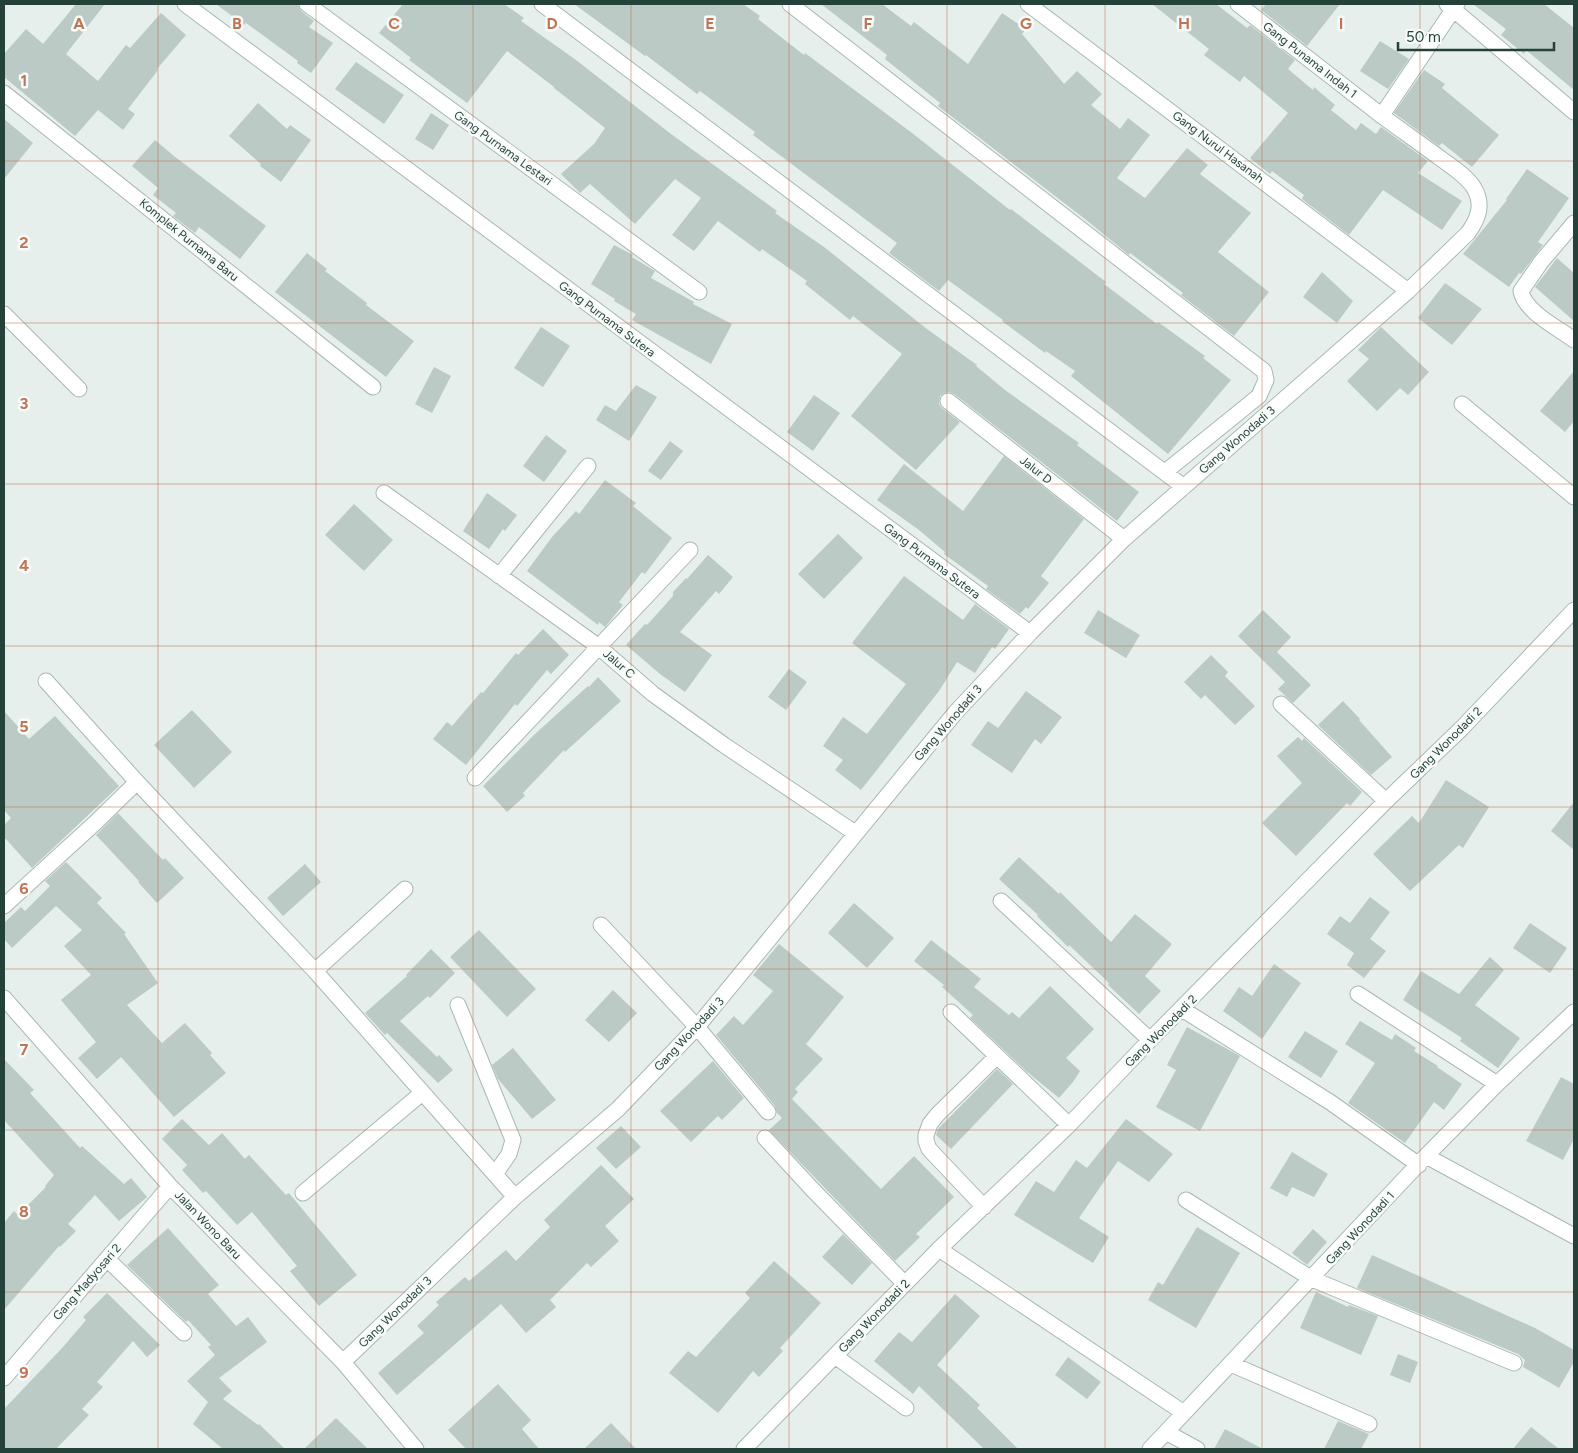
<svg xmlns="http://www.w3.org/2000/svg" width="1578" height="1453" viewBox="0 0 1578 1453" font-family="Figtree,sans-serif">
	<rect width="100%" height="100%" fill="#e6efeb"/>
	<path fill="#bbcac4" d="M76,4H105L66,54L98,81L126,45L130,48L161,13L186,35L157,69L158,70L128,109L135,114L123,130L98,110L75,136L4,77V54L26,29L43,44Z
		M216,4H298L301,11L314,21L309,27L333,43L311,73L297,63L298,61L246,23L244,25Z
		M403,4H504L524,18L521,21L576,60L671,134L777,211L775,213L824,247L927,329L977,365L976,366L1005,390L1079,443L1077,445L1139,492L1117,521L954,394L949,392L944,393L940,396L939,404L942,408L960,422L916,470L851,416L902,354L853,316L850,320L805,284L807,281L762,249L760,252L718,221L694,251L672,235L701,198L675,179L635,224L590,184L580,193L561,174L594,144L605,128L554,88V87L507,51L467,103L409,60L411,58L379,33Z
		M574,4H743L760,16L758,19L804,55L805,53L912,133L1010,210L1011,209L1106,282L1104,284L1157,324L1158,322L1205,356L1203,358L1231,380L1168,454L1071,376L1075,371L1046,351L1045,353L1002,321L1003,320L948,280L939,291L889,253L897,243L753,135L755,132L700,91L697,94L646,55L645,56Z
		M821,4H882L911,26L914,22L968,64L1002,13L1026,29L1022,34L1064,84L1077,71L1102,94L1091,105L1120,129L1128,118L1150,135L1117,178L1145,198L1187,148L1208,165L1200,174L1251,213L1218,252L1269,292L1234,336L1181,295L1183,293L1130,253L1129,255L1085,219L938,106L940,103L885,59L887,55Z
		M1152,4H1216L1247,28L1250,25L1295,60L1288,69L1313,90L1314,87L1335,105L1331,110L1356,130L1361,123L1376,134L1381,127L1428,161L1418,173L1462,201L1442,230L1383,190L1349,235L1302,199L1304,195L1272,171L1270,174L1250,158L1288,113L1244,76L1240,82L1204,55L1209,49Z
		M1266,4H1340L1307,46L1261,10Z
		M1473,4H1544L1574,28V90L1526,50L1524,54L1501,35L1506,29Z
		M1380,41L1409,59L1388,89L1360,71Z
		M356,62L404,95L384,124L335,89Z
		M1424,70L1445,84L1442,88L1499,135L1472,167L1442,143L1439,146L1394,113Z
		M258,103L287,129L290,125L311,140L281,182L260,166L261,164L229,136Z
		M431,113L449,125L433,150L415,139Z
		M4,119L33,143L4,179Z
		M155,140L174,156L266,226L240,259L199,227L195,233L173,216L176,213L153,195L158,188L132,166Z
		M1527,169L1569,198L1538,242L1543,245L1521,274L1519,273L1509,287L1463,254L1507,200L1506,199Z
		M614,245L633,255L632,257L655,271L651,278L694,302L693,304L732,324L711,364L632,320L636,314L614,301L615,299L591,284Z
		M307,253L327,269L325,271L367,303L366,305L414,341L386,377L275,292Z
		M1557,258L1574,273V321L1535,287Z
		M1322,272L1353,301L1337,323L1303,297Z
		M1445,283L1482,309L1452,345L1418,318Z
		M541,327L570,346L543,387L514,368Z
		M1381,327L1429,372L1408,395L1400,388L1377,411L1347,381L1369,359L1358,350Z
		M434,367L451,376L432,413L415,404Z
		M1574,371V421L1565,432L1540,411Z
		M636,385L657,397L629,441L596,420L605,405L616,411Z
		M814,395L840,413L813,451L787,432Z
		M546,435L567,451L544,482L523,466Z
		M670,441L683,451L661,480L648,471Z
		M1004,456L1084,519L1041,576L1049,583L1028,609L1026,607L1020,614L986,589L988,586L944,554L945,552L919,530L877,500L904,464L963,511Z
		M605,480L636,503L633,506L672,538L645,574L642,572L619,602L623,605L605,627L599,622L598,625L527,571L552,537L576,511L579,514Z
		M487,493L517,515L505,531L503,529L489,549L463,531Z
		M354,504L393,540L364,571L325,535Z
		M838,534L863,558L824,599L798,574Z
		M708,555L733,577L719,594L716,591L680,632L712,655L685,692L660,674L626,645L645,624L647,625L673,596V592L686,578L687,579Z
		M904,576L963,620L975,604L1009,629L995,649L992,647L975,673L957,662L939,691L861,790L835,770L843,760L823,746L843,717L867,734L906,684L852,643Z
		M1098,610L1140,635L1126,658L1084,633Z
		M1263,610L1291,637L1277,652L1311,685L1293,703L1278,689L1285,682L1238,636Z
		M543,629L569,655L551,674L547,670L517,706L515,704L466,765L433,739L447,722L452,726L481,692L483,693L516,653L518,655Z
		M1211,655L1228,672L1225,676L1255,706L1235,725L1205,695L1201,699L1184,682Z
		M789,669L807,682L786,710L768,697Z
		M598,677L621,701L565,752L564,750L523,793L525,796L507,812L483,786L535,734L588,686L589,687Z
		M1026,691L1062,717L1041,744L1035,739L1012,773L971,745L988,721L998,728Z
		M1343,701L1360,719L1359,720L1392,757L1371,775L1318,725Z
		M192,710L232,752L194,788L154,745Z
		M4,711L29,739L55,716L119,786L32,868L4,837V825L11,818L4,810Z
		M1298,737L1302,741L1304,738L1362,792L1350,806L1347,803L1296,856L1262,823L1302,783L1277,756Z
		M1446,780L1489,807L1463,848L1459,845L1410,891L1373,854L1412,816L1419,823Z
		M1574,802V850L1551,831Z
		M118,813L163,860L165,858L184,878L157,903L138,882L139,881L96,835Z
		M1019,857L1059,894L1060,892L1111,942L1135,914L1172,944L1145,976L1161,991L1139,1014L1108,985L1109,983L1069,945L1068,947L1037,916L1038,915L999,879Z
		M66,862L102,898L97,903L126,933L124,934L158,983L127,1005L162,1043L185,1023L212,1053L210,1055L226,1073L174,1117L121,1057L97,1079L78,1058L96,1042L61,1000L91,975L64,946L82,930L56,906L12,948L4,939V923L21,907L25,911L50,886L45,881Z
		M305,864L321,882L283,916L267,898Z
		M1370,897L1390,912L1370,939L1386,951L1364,978L1347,965L1354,953L1327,934L1340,916L1350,923Z
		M854,903L894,938L867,968L828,933Z
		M1530,923L1567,948L1550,973L1513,948Z
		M479,930L536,989L507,1017L450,957Z
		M931,940L981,979L974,987L1009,1015L1012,1012L1019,1018L1050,986L1094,1029L1066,1058L1080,1071L1073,1082L1059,1098L1026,1071L970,1018L973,1015L942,987L944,985L914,961Z
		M779,944L844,997L806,1044L823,1059L795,1089L798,1092L792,1099L881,1189L914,1156L954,1197L916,1234L920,1237L895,1261L769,1130L782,1118L777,1113L775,1106L716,1035L734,1016L743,1025L773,991L753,975Z
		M431,949L455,973L430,998L428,996L400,1021L437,1057L439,1055L453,1070L438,1083L387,1033L385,1035L365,1013L407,976L406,975Z
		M1490,957L1504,970L1475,1005L1520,1038L1498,1068L1460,1041L1462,1038L1403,1000L1421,971L1459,994Z
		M1274,964L1301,983L1262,1039L1223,1011L1239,987L1252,996Z
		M613,990L637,1013L609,1042L585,1020Z
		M1360,1021L1392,1040L1395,1034L1416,1048L1414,1051L1438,1066L1437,1067L1462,1084L1444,1110L1434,1102L1405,1143L1348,1103L1375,1063L1345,1044Z
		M1187,1027L1240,1056L1200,1131L1156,1107L1176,1070L1167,1065Z
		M1305,1031L1338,1051L1321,1078L1288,1057Z
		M513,1048L556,1100L532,1119L498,1079L492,1065Z
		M4,1059L34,1090L30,1093L80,1148L82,1146L124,1184L131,1178L147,1197L119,1221L95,1195L68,1224L76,1231L60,1247L59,1246L4,1310V1223L14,1211L18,1215L46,1187L45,1186L54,1175L4,1120Z
		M713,1061L744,1098L722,1120L718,1116L691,1142L660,1111Z
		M997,1069L1013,1084L951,1149L936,1135L938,1129Z
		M1561,1077L1574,1084V1139L1563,1160L1526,1141Z
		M182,1119L209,1145L222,1133L245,1159L249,1155L286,1195L289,1193L357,1275L319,1306L290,1271L297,1266L252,1212L237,1225L206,1191L203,1193L182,1170L187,1165L162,1139Z
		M1126,1119L1173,1154L1149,1182L1118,1161L1079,1218L1109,1237L1093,1263L1014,1215L1036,1181L1054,1192L1076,1160L1087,1168Z
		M621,1126L641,1147L616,1169L596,1148Z
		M1292,1152L1328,1174L1314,1197L1292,1187L1287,1197L1270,1188Z
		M601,1165L634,1199L605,1226L619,1241L591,1267L587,1263L550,1300L556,1307L526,1333L501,1304L397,1395L378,1373L424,1333L417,1326L439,1305L436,1302L465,1277L469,1281L506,1250L516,1261L550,1227L544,1220Z
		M1197,1227L1240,1253L1196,1328L1148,1300L1158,1282L1163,1285Z
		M168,1228L219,1285L208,1294L236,1326L248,1317L267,1342L219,1378L232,1391L223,1399L258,1425L259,1424L285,1449H223L193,1424L208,1402L187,1381L215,1355L208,1347L211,1345L188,1320L186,1322L127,1265Z
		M1313,1229L1327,1242L1307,1265L1292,1253Z
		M843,1234L872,1263L852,1285L822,1257Z
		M1372,1255L1535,1328L1574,1350V1362L1559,1388L1523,1367L1525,1360L1518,1354L1357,1288Z
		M774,1261L821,1303L780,1348L783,1351L759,1377L753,1371L718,1413L669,1373L688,1351L696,1357L750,1298L745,1293Z
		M1316,1292L1348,1307L1349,1305L1378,1316L1361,1355L1300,1328Z
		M107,1293L160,1345L147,1357L133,1341L97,1382L103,1387L82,1409L89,1415L56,1449H4V1409L63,1347L86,1320L83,1317Z
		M955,1294L980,1316L937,1365L980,1405L977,1408L1018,1449H984L919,1386L913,1394L874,1361L899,1332L912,1342Z
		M1398,1354L1418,1362L1410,1383L1390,1375Z
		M1068,1357L1101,1382L1087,1399L1055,1375Z
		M498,1384L531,1420L522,1429L539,1449H466L448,1430Z
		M336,1418L368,1449H304Z
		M1338,1421L1369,1434L1361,1449H1324Z
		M611,1423L636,1449H584Z
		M1531,1427L1559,1449H1513Z
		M1225,1429L1263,1449H1214Z"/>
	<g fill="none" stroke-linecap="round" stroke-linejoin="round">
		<g stroke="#a8b8b2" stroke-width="17">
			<path id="minor" d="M185,4L1030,633
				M307,4L699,292
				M542,4L1184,487
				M790,4L1264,371L1266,380L1259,396L1165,472
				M1028,4L1408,291
				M1447,4L1574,112
				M4,93L373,387
				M1382,115L1457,4
				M1574,223L1541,262L1521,291C1524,311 1558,328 1574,340
				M4,314L79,389
				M948,401L1124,539
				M1462,404L1574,497
				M384,493L599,647L653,694L724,745L855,833
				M499,576L588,466
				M46,681L137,782L315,971L515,1197
				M1281,704L1386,801
				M475,778L690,550
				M1001,901L1150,1040
				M4,906L95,823L137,782
				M601,925L697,1027L768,1112
				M315,971L405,889
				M1358,994L1497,1084
				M4,998L170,1186L343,1362L416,1449
				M458,1005L513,1140L509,1154L495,1174
				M1182,1009L1330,1102L1419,1165
				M951,1012L1069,1125
				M765,1138L812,1189L905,1284
				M1426,1156L1574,1236
				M303,1193L422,1093
				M1186,1200L1312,1279L1514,1363
				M984,1207L929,1149L926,1141V1135L930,1124L937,1115L997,1056
				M939,1249L1184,1413
				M107,1259L184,1333
				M835,1356L906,1408
				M343,1362L515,1197L618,1109L697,1027L955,713L1030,633L1124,539L1408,291L1468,233C1478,219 1484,205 1474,188C1467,176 1452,167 1440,158C1421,144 1401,130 1382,116C1334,79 1286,41 1238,4
				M1231,1364L1369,1424
				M4,1378L170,1186
				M1166,1432L1197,1449
				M744,1449L939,1249L1069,1125L1150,1040L1386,801L1462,728L1574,610
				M1150,1449L1426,1156L1497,1084L1574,1012"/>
		</g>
		<use href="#minor" stroke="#fff" stroke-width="15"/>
	</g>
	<path fill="none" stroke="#c07456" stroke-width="1" stroke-opacity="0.55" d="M158,4V1449M316,4V1449M473,4V1449M631,4V1449M789,4V1449M947,4V1449M1105,4V1449M1262,4V1449M1420,4V1449M4,161H1574M4,323H1574M4,484H1574M4,646H1574M4,807H1574M4,969H1574M4,1130H1574M4,1292H1574"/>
	<g text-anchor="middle" stroke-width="5" stroke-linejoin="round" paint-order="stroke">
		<g font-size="12" fill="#24423a" stroke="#f7fbf9">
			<text transform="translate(1310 60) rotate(38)" y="4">Gang Punama Indah 1</text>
			<text transform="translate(1218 147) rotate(37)" y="4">Gang Nurul Hasanah</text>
			<text transform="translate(503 148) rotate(36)" y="4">Gang Purnama Lestari</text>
			<text transform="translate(189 240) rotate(39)" y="4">Komplek Purnama Baru</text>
			<text transform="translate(607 319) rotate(37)" y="4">Gang Purnama Sutera</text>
			<text transform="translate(1237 440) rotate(-41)" y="4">Gang Wonodadi 3</text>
			<text transform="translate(1036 470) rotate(38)" y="4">Jalur D</text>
			<text transform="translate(932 561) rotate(37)" y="4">Gang Purnama Sutera</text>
			<text transform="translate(619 664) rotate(41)" y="4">Jalur C</text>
			<text transform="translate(948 723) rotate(-49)" y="4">Gang Wonodadi 3</text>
			<text transform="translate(1446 743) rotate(-45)" y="4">Gang Wonodadi 2</text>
			<text transform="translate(1161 1031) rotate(-45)" y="4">Gang Wonodadi 2</text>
			<text transform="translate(689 1034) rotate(-47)" y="4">Gang Wonodadi 3</text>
			<text transform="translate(208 1225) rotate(46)" y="4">Jalan Wono Baru</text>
			<text transform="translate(1360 1228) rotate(-47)" y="4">Gang Wonodadi 1</text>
			<text transform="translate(87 1282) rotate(-49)" y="4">Gang Madyosari 2</text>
			<text transform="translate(395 1312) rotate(-44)" y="4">Gang Wonodadi 3</text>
			<text transform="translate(874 1316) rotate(-46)" y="4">Gang Wonodadi 2</text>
		</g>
	</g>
	<g font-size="16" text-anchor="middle" font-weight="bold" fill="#c07456" stroke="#f7fbf9" stroke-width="5" stroke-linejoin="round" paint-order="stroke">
		<text x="79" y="29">A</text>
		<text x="237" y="29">B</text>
		<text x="394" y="29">C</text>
		<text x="552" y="29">D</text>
		<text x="710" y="29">E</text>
		<text x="868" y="29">F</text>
		<text x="1026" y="29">G</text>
		<text x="1184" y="29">H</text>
		<text x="1341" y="29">I</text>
		<text x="24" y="86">1</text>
		<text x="24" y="248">2</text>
		<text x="24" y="409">3</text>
		<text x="24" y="571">4</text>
		<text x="24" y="732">5</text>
		<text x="24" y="894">6</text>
		<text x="24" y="1055">7</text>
		<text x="24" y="1217">8</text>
		<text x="24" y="1378">9</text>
	</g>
	<rect width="1578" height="1453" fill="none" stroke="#24423a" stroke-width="10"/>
	<path d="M1398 42v8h156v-8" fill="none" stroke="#24423a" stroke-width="2.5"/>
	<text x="1406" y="42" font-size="15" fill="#24423a" stroke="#f7fbf9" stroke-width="4" paint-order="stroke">50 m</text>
</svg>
